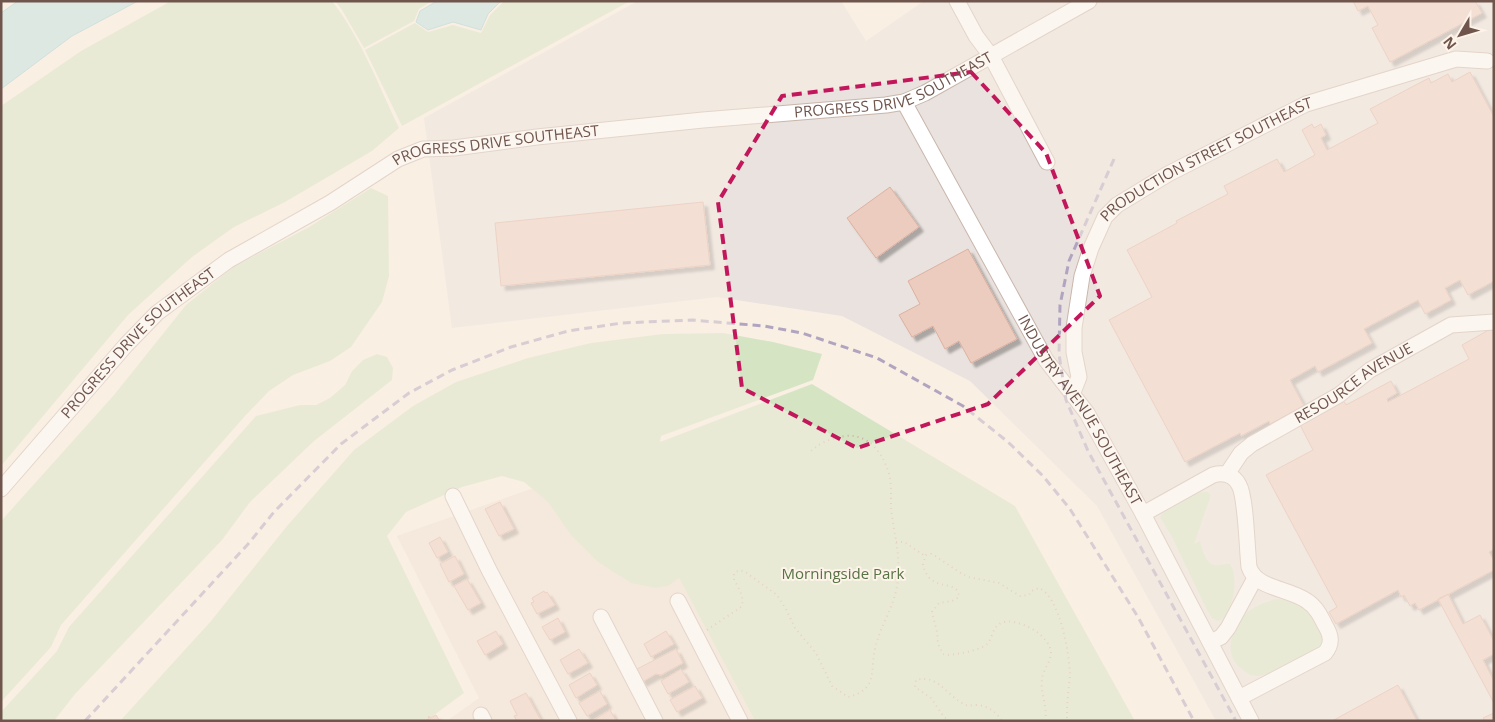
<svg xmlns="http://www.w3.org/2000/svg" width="1495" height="722" viewBox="0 0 1495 722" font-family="'Open Sans',sans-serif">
	<defs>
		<filter id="shadow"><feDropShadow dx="4.5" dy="4.5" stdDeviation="1" flood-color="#0004"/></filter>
	</defs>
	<rect width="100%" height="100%" fill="#faefe3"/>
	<path fill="#f0e0d3" d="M616,459L755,721H447L479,698L397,536Z"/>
	<path fill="#e9e2de" d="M638,1H841L866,41L921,3L920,1H1494V721H1216L1097,506L970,381L842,316L717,297L452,328L424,118Z"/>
	<path fill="#d5e5c4" d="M171,1H332C361,38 379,86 399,128L372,151L285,202L234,227L192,257L128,315L1,466V106L81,51Z
		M335,1H432L419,9L414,21L364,48L342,10Z
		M504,1H630L402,126L365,50L415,23L428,32L453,25L481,33L490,15Z
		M371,188L388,196L389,276L382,302L351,347L330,361L293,375L269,391L245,416L61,625L51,647L1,702V521L114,395L186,305L233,267L309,227Z
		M723,333L773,342L822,354L813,380L661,436L660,442L812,384L1015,506L1135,721H755L679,578L668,586L655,588L631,583L598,562L571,535L548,502L524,482L502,476L462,487L406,512L387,536L464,693L426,721H120L211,621L287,526L354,450L413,406L456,382L528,358L591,343L663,334Z
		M377,354L387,357L393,368L392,380L314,441L250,502L222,540L75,694L54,721H1V712L57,651L69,627L256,416L300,405H316L330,398L345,385L352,371L363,360Z
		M1202,492H1208L1211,495L1194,544L1200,541C1203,551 1206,566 1218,565C1223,565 1225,563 1230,564C1239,576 1234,616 1218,621L1212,618L1207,610L1172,537L1160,517C1169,504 1187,497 1202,492Z
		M1276,599C1299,600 1325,618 1322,644C1311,653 1270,676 1257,676C1252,676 1246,673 1243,670C1223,657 1230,629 1245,614C1254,606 1265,602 1276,599Z"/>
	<path fill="#badfe1" stroke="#a1cfd2" d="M18,1H138L72,36L1,89V13Z
		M437,1H501L488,14L481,30L453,22L428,30L416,22L420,11Z"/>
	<path fill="#ecccbe" stroke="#ddb1a0" filter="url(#shadow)" d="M1353,1H1475L1482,13L1390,62L1372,28L1378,25L1368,6L1358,11Z
		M1470,72L1494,117V281L1468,295L1460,280L1445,288L1451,300L1425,314L1418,300L1364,329L1372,343L1318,372L1315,366L1290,380L1304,406L1270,424L1269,421L1241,436L1240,433L1185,462L1109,320L1152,297L1127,250L1177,223L1176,221L1228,194L1224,186L1277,159L1284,172L1315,155L1302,130L1312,124L1314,128L1321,124L1326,135L1321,138L1327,150L1378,123L1370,109L1429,78L1431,83L1448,74L1452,82Z
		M890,187L919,227L876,258L847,218Z
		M703,202L710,265L501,286L495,223Z
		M968,249L1017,339L971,363L959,341L945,349L933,326L912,337L899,315L920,304L908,281Z
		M1494,327V549L1489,552L1494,561V570L1419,610L1415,603L1410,606L1404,595L1401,597L1398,590L1336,624L1329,612L1337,607L1266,475L1313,450L1299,423L1343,400L1346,405L1391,381L1397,393L1387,399L1388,402L1469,359L1462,345Z
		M500,502L514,529L499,536L485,509Z
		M440,537L448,552L437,558L429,543Z
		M455,556L464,574L449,582L440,564Z
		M467,579L481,603L468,610L454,586Z
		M544,591L545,593L547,592L555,605L537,614L531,603L534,602L532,598Z
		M1448,594L1463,624L1480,615L1494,641V654L1483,660L1494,681V703L1438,599Z
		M558,618L565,632L550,640L542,627Z
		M496,631L503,644L485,655L477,641Z
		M666,631L674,644L651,657L644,644Z
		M579,649L588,663L568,674L560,660Z
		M676,649L683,663L661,675L656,674L642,682L635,670Z
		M681,669L689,682L668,694L661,681Z
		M590,673L597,685L576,698L569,685Z
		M1398,685L1417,721H1332Z
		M695,686L702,698L677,712L670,700Z
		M600,691L607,704L587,716L579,703Z
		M526,693L539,717L542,721H517L514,716L517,715L510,701Z
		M610,710L616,721H592Z
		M1494,713V721H1485L1483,718Z
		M436,715L440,721H425L429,719L428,717L429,716L430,718Z"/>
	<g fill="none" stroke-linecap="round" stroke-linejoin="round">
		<g stroke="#c9b6ab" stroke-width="17">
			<g id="minor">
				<path d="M957,1L976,36L991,56L1047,162"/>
				<path id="s1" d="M904,102L1046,360L1087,413L1143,514L1251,721"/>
				<path id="s2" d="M1072,395L1079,377L1074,352V328L1082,276L1091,248L1105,217L1117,205L1168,174L1306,104L1456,59L1487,61"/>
				<path id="s3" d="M1227,474L1241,453L1252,444L1339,395L1370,370L1451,325L1494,322"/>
				<path id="s4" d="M1,489L126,345L157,313L229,260L330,203L398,159L423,149L454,148L537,137L703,120L886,105L904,102L925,93L1089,1"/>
				<path d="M453,496L489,570L569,721"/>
				<path d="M1143,514L1213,475C1224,472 1234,475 1239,485C1246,497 1247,550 1249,567C1256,589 1289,588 1307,601C1316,607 1320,615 1325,625C1331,635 1333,643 1325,653L1239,698"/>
				<path d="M678,601L740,721"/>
				<path d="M601,617L655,721"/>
				<path d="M1210,642L1221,637L1228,628L1255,578"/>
				<path d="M481,715L484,721"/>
			</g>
		</g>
		<path stroke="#d1afa1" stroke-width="2" stroke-dasharray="1 4" stroke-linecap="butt" d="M896,542H904L925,556
			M707,630L741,607C746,597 737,587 733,577C735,571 738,570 744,571L777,595L786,609L795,628L816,653L832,686L848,697C880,689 869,669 876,645C882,622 897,602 898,577C900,556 895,537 892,516C890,504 892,491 890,478C885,456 870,433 845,436C832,438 821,442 811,451
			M950,721L944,717L931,698L915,687L916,680C937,674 946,694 962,703C967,707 971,705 977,705C989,706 996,712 1002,721
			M1045,721C1048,707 1040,693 1042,679C1043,670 1050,663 1051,654C1052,636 1017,616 1001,623C992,627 993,638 987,644C982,650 949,657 943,654L938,644L937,632L932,612L939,603L952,601L959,597C958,577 929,595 923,564L926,555L931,554L934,555L959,572L968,577L999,583L1020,596L1029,595L1031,591L1039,588C1060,597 1069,652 1070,674C1070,681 1068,689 1068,697C1067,705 1067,713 1067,721"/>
		<use href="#minor" stroke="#fff" stroke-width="15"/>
		<path stroke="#b1a4c1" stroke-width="3" stroke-dasharray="8 5" stroke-linecap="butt" d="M1114,159L1069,261L1060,305L1059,354L1066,400L1088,451L1236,721
			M85,721L249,543L274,512L341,444L409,393L452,370L511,347L568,331L622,323L692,320L764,326L802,333L877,358L963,406L1008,442L1043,476L1070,509L1138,617L1194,721"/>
	</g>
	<path d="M0 0H1495V722H0ZM971,72L1046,153L1100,296L988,404L857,448L742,388L718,202L782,96Z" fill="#faefe3" fill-opacity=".55" fill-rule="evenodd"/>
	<path fill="none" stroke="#c2185b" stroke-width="4" stroke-dasharray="10 6" stroke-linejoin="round" d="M971,72L1046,153L1100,296L988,404L857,448L742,388L718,202L782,96Z"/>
	<g text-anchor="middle" stroke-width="4" stroke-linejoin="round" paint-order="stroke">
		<g font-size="15" fill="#6f554c" stroke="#fdf3e9">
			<text dy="5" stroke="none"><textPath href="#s4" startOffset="1026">PROGRESS DRIVE SOUTHEAST</textPath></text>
			<text dy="5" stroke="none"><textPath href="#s4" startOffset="621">PROGRESS DRIVE SOUTHEAST</textPath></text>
			<text dy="5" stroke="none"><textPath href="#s2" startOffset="302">PRODUCTION STREET SOUTHEAST</textPath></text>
			<text dy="5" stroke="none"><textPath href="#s4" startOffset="201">PROGRESS DRIVE SOUTHEAST</textPath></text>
			<text dy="5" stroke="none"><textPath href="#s3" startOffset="158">RESOURCE AVENUE</textPath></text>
			<text dy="5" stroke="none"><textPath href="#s1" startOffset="355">INDUSTRY AVENUE SOUTHEAST</textPath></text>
		</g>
		<g font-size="15" fill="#577445" stroke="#fdf3e9">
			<text x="843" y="579">Morningside Park</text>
		</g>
	</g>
	<rect width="1495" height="722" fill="none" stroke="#6f554c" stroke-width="5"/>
	<g transform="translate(1460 35) rotate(232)" stroke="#fdf3e9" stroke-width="4" paint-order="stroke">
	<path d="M0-4L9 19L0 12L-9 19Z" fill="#6f554c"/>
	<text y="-8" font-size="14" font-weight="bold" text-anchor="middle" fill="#6f554c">N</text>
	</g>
</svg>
